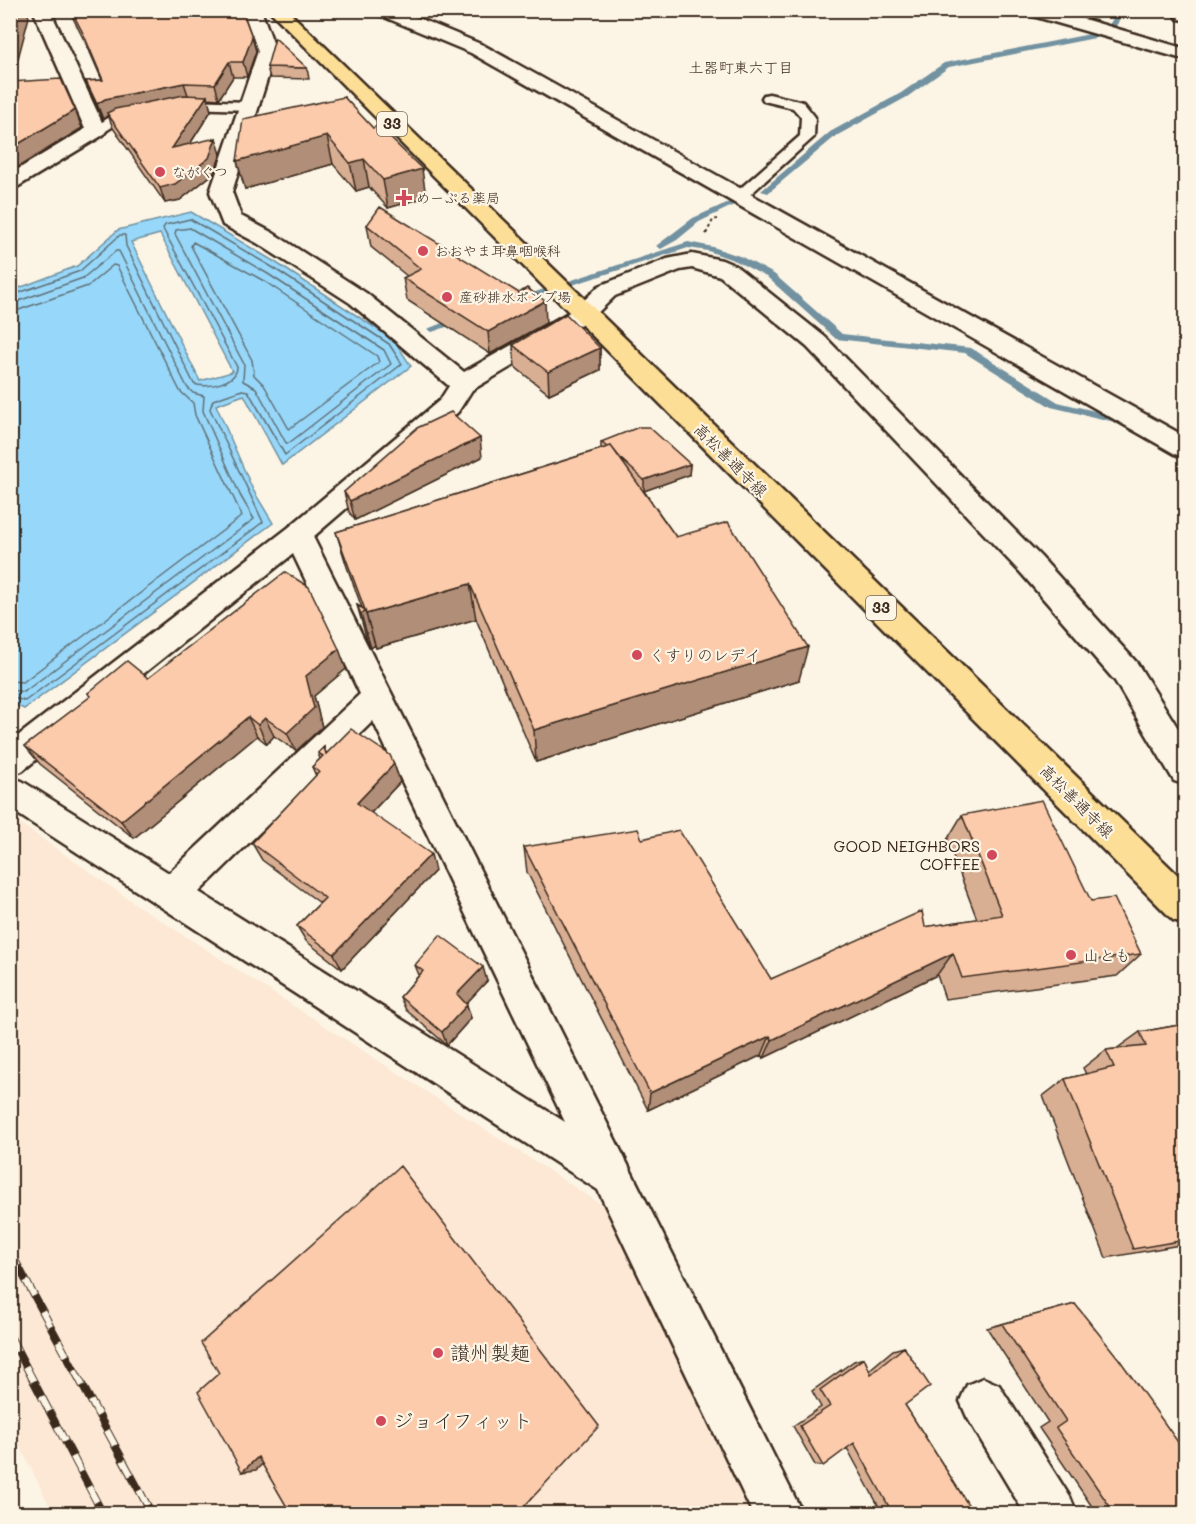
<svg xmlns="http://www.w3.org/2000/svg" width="1196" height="1524" viewBox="0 0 1196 1524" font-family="Mali,'Klee One',sans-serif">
	<rect width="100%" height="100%" fill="#fcf5e5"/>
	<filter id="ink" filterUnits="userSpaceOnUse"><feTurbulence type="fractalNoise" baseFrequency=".0167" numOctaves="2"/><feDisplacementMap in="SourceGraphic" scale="12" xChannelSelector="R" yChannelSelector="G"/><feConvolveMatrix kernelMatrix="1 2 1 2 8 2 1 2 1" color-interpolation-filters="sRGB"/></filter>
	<g filter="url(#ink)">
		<path fill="#fce8d4" d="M11,817L137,905L610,1210L756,1513H53L11,1428Z"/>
		<path fill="#97d7f9" stroke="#7292a1" stroke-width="1.5" fill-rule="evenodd" d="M191,212L275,262L394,340L411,366L282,465L244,395L216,405L253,490L273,523L24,709L10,702L11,291L77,266L118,230ZM160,234L232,371V372L200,381L131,242Z"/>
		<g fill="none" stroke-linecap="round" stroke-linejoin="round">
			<path stroke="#606f76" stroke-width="1.5" d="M190,228L268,274L384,350L391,364L289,443H286L256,388L243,381L244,364L175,234L176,230Z
				M193,242L264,281L377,356L379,362L289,429L264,385L254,375L252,360L191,246Z
				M10,296L80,271L120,235H125L126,246L194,384C206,389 237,383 237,367L163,229L165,225L190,219L272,267L389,344L402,364L285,455L248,391L242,390L213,400L210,409L263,522L25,701L10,697
				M10,304L83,278L116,251H119L187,387L193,393L204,396L203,411L240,495L254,519L24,692L10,690
				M10,313L88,286L113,265L117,266L180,391L193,403L195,415L242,516L23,682L10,681"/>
			<path fill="#7292a1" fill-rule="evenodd" d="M1118,10H1125L1115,28L1100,37L949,67L907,97L836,136L768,193L761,191L830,132L901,93L944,63L1095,33L1109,25Z
				M729,202L736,204L699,222L677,240L661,249L656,246L693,218Z
				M688,242L713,247L742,257L774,274L842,334L971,348L1058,402L1115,416L1120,419L1115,422L1051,407L965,353L836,339L768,278L736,261L708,251L688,248L522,301L514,299Z
				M461,316L466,319L464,321L432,332L427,329Z"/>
			<g stroke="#3b2a1e" stroke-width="5">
				<path id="service" d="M769,94L803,102L815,117L814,137L744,200H734L732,197L734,194L800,136L801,117L793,108L764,101L762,98L764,95Z
					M189,100L249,102L256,106L249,110L189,108L179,110L172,106L174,103Z
					M140,110L145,111L147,114L145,117L120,122L101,134H91L89,131L111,116Z"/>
			</g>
			<g stroke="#3b2a1e" stroke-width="5">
				<path id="minor" d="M33,10H50L106,131L103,135L17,187L10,189V174L85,129Z
					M243,10H261L276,51L232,192L241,216L273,233L366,293L464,372L575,309L599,286L667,259L692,254L722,260L736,266L825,337L1041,557L1137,663L1186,741V785L1174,781L1115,681L1021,573L807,347L720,276L692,268L680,270L615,296L591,319L472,390L458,412L313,537L803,1514H753L598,1190L10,809V777L22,781L169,873L360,694L293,554L22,771L10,775V742L288,528L440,400L449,386L350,303L257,243L223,225L210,192L258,51ZM373,721L565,1122L199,892Z
					M375,10H399L483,45L1186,437V458L1177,455L471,53L377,14Z
					M1024,10H1053L1186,49V60L1026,14Z
					M1186,10V20L1178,19L1175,15L1178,11Z
					M983,1378L999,1385L1070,1497L1077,1514H1025L967,1417L960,1401L967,1385Z"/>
			</g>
			<g stroke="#3b2a1e" stroke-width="5">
				<path id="primary" d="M269,10H287L1186,883V924L1173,920Z"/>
			</g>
			<path stroke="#3b2a1e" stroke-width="2" stroke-dasharray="3 3" stroke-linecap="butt" d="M706,234L713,220L717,219"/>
			<use href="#service" fill="#fcf5e5" fill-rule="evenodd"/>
			<use href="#minor" fill="#fcf5e5" fill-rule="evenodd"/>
			<use href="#primary" fill="#fdde96" fill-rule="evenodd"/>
			<g stroke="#3b2a1e" stroke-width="8">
				<path id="rail" d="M10,1251L152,1514
					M10,1336L103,1514"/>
			</g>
			<use href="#rail" stroke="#fcf5e5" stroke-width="6" stroke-dasharray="17" stroke-linecap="butt"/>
		</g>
		<path fill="#d9af94" stroke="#3b2a1e" stroke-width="1.5" d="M69,10H242L256,51L247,77H233L219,99L207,98L211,111L190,144L221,154L214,173L180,200L165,203L113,128L108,115L103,119L86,81L102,80L89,50Z
			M267,67L307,68L309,79L270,78Z
			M344,97L426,197L388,208L369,187L356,191L333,164L245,189L237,161Z
			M367,225L546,323L490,354L407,300L403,278L407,276L371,247Z
			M513,345L600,348V370L549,394L515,367Z
			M601,442L690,464L689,475L644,491L676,537L799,680L536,762L476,619L376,648L375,645L371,648L367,640L357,605L362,608L347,567L336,532L601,449Z
			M482,457L355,520L349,512L344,492Z
			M346,669L314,696L322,727L296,751L274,736L267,744L257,736L134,838L40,764L25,746L90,697L88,693L148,678Z
			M324,747L326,753L394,764L400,782L371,813L435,871L342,969L306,941L297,926L320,903L262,860L252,843L316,776L312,767L320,759L318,753Z
			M962,815L1091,901L1141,954L1117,976L945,999L937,975L764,1058L762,1055L648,1110L527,872L524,847L642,839L771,979L925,927L977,919L947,840Z
			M415,965L487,981L466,1003L471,1018L447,1045L406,1010L400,997L419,975Z
			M1185,1024V1244L1106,1258L1043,1096L1065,1079L1086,1074L1083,1068L1106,1050L1116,1049L1140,1032Z
			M1075,1304L1185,1514H1097L1039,1428L1048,1422L987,1328Z
			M904,1347L905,1405L974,1514H883L847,1448L823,1466L815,1465L793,1426L821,1407L812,1391L854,1361L864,1358L869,1370L893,1350Z"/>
		<path fill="#b08e78" stroke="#3b2a1e" stroke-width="1.5" d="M19,10H26L29,17L10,89V42Z
			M252,37L256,51L247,77L243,62Z
			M229,62L233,77L219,99L215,84Z
			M184,83L189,98L107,113L108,115L103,119L97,104L105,99Z
			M207,96L211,111L177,164L172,148Z
			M75,110L82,128L10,172V149Z
			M327,136L333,164L245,189L237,161Z
			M216,138L221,154L214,173L180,200L165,203L160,188Z
			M364,159L369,187L356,191L350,163Z
			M422,169L426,197L388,208L383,180Z
			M545,301L546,323L490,354L488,332Z
			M600,348V370L549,394L548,372Z
			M480,438L482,457L355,520L350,501Z
			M690,464L689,475L644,491V480Z
			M470,584L476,619L376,648L366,614Z
			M365,611L375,645L371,648L361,614Z
			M808,647L799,680L536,762L534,730Z
			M339,649L346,669L314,696L322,727L296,751L287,733L306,676Z
			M248,717L257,736L134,838L121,821Z
			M265,718L274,736L267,744L258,725Z
			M394,764L400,782L364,820L357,803Z
			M431,854L435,871L342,969L334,954Z
			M953,953L937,975L764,1058L772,1040Z
			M483,967L487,981L462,1008L457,994Z
			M467,1005L471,1018L447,1045L442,1032Z
			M770,1036L762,1055L648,1110L650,1093Z
			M271,1456L256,1470L242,1472L258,1457Z"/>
		<path fill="#fccbac" stroke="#3b2a1e" stroke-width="1.5" d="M10,10H19L10,42Z
			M71,10H242L252,37L243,62H229L215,84L184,83L105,99L97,104L86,81L103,80L84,35Z
			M275,38L307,68L267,67Z
			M61,79L75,110L10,149V82Z
			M184,95L207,96L172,148L216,138L209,158L175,184L160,188L107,113L115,109Z
			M344,97L373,128L378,126L422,169L383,180L364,159L350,163L327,136L237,161L243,119Z
			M380,207L519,293L527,288L545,301L488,332L403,278L421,269L367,225Z
			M566,314L600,348L548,372L513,345Z
			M451,412L480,438L350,501L344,492L417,428Z
			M639,427H649L690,464L644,480L621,459L611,446L607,447L601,442Z
			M611,446L676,537L728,522L808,647L534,730L470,584L366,614L365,611L361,614L357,605L365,610L336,532Z
			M285,572L309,587L339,649L306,676L314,708L287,733L265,718L258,725L248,717L121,821L25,746L91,696L88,693L127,661L148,678Z
			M351,729L390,755L394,764L357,803L431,854L334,954L297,926L325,898L252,843L319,772L312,767L323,756L318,753L324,747L326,754Z
			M1042,800L1091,901L1114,898L1141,954L962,978L953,953L772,1040L770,1036L650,1093L524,847L638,829L642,839L679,830L771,979L922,911L925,927L1002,915L962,815Z
			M440,935L483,967L457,994L467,1005L442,1032L400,997L423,971L415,965Z
			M1185,1024V1240L1133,1249L1065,1079L1114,1067L1106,1050L1146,1046L1140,1032Z
			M400,1166L599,1426L517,1514H291L258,1457L242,1472L198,1392L219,1373L201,1343Z
			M1075,1304L1119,1359L1185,1452V1514H1115L1056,1428L1066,1421L1002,1324Z
			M904,1347L930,1386L905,1405L974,1514H893L854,1443L823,1466L800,1426L830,1406L820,1390L864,1358L871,1374Z"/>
	</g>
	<g fill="#d1495b" stroke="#fcf5e5" stroke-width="2">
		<circle cx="160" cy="172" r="6"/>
		<path d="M401 189h6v6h6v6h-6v6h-6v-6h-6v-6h6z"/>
		<circle cx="423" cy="251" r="6"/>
		<circle cx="447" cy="297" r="6"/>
		<circle cx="637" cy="655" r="6"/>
		<circle cx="992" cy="855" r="6"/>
		<circle cx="1071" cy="955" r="6"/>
		<circle cx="438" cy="1353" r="6"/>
		<circle cx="381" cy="1421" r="6"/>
	</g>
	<g text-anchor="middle" stroke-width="4.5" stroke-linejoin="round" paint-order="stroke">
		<g font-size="14" fill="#3b2a1e" stroke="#fcf5e5" text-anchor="start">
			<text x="172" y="177">ながぐつ</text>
			<text x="416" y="203">めーぷる薬局</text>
			<text x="435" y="256">おおやま耳鼻咽喉科</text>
			<text x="459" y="302">産砂排水ポンプ場</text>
		</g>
		<g font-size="15" fill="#3b2a1e" stroke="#fcf5e5">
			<text x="741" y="73">土器町東六丁目</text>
		</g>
		<g fill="#fcf5e5" stroke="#75675a" stroke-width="1.5">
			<rect x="377" y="112" width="30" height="24" rx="4.5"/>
			<rect x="866" y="596" width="30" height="24" rx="4.5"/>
		</g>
		<g font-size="15" font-weight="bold" fill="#3b2a1e">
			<text x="392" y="129">33</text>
			<text x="881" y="613">33</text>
		</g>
		<g font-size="16" fill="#3b2a1e" stroke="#fcf5e5">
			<text transform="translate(731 460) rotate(45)" y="6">高松善通寺線</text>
			<text transform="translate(1077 801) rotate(45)" y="6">高松善通寺線</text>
		</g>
		<g font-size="16" fill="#3b2a1e" stroke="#fcf5e5" text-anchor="start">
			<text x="649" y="661">くすりのレデイ</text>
			<text x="980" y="852" text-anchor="end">GOOD NEIGHBORS<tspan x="980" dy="18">COFFEE</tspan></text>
			<text x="1083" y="961">山とも</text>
		</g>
		<g font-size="20" fill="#3b2a1e" stroke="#fcf5e5" text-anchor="start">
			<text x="450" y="1360">讃州製麺</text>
			<text x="393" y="1428">ジョイフィット</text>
		</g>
	</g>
	<rect width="1196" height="1524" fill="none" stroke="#fcf5e5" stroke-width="36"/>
	<rect x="18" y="18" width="1160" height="1488" fill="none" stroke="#3b2a1e" stroke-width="2" filter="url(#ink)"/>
</svg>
